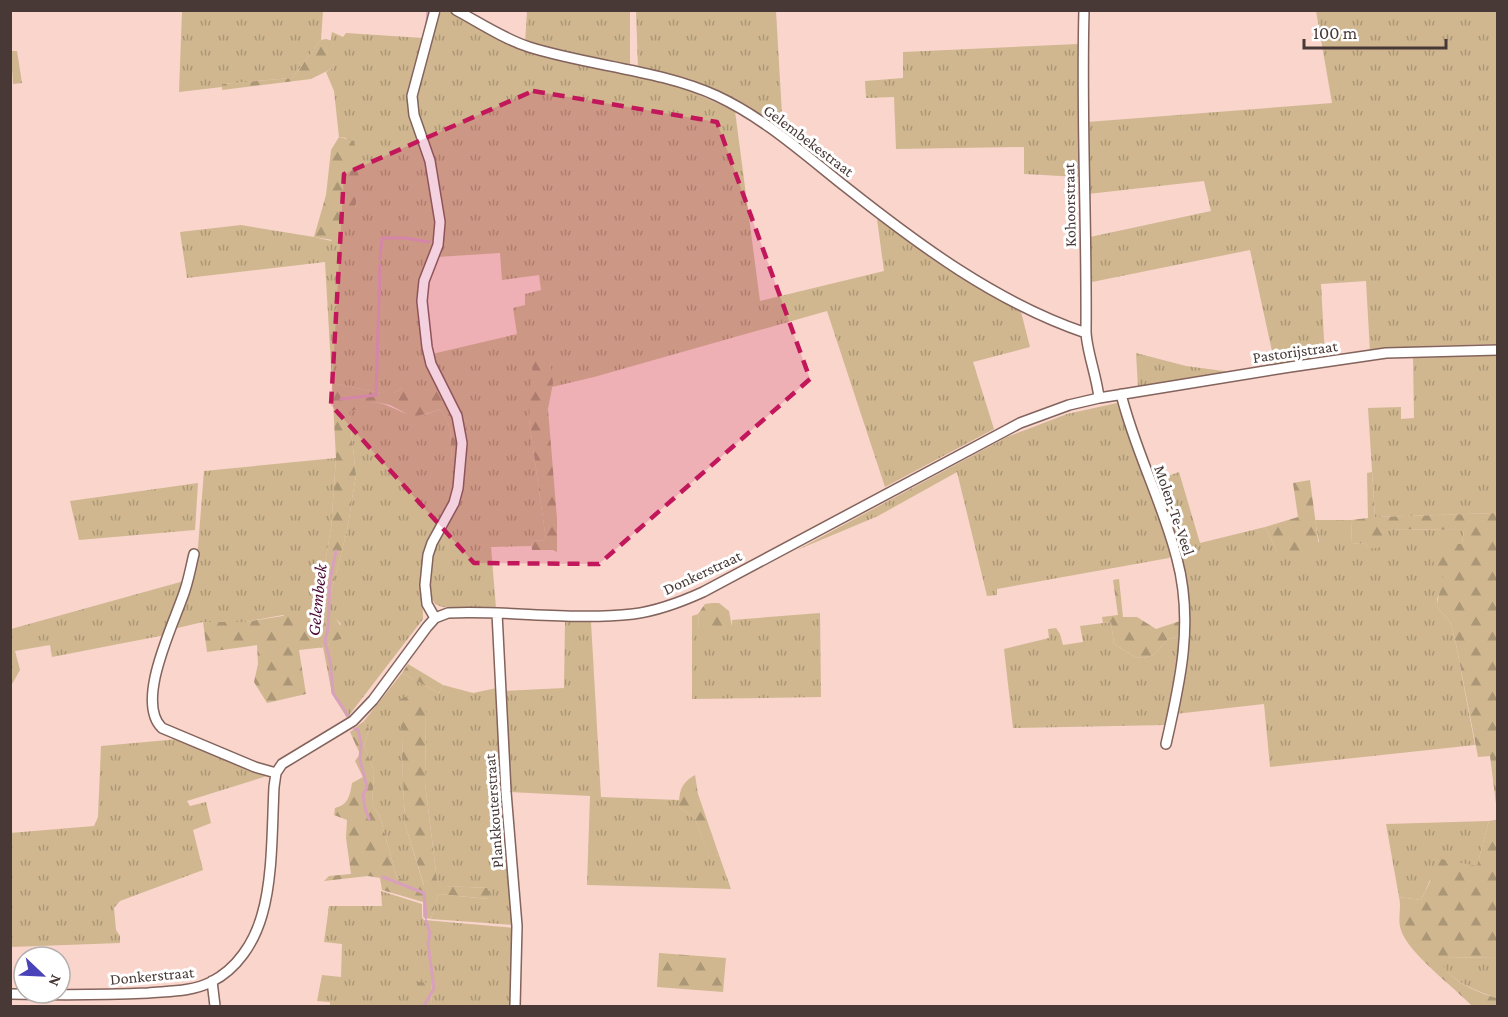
<svg xmlns="http://www.w3.org/2000/svg" width="1508" height="1017" viewBox="0 0 1508 1017" font-family="'Crimson Pro',serif">
	<defs>
		<pattern id="grass-tufts" width="24" height="20" patternUnits="userSpaceOnUse" patternTransform="scale(1.5)"><rect width="24" height="20" fill="#d0b790"/><path d="M3 7l-1-3M5 7V3M7 7l1-3M15 17l-1-3M17 17v-4M19 17l1-3" fill="none" stroke="#ab9676"/></pattern>
		<pattern id="forest-firs" width="22" height="20" patternUnits="userSpaceOnUse" patternTransform="scale(1.5)"><rect width="22" height="20" fill="#d0b790"/><path d="M5 1l3.5 6h-7zM16 11l3.5 6h-7z" fill="#ab9676"/></pattern>
	</defs>
	<rect width="100%" height="100%" fill="#f9d5cc"/>
	<path fill="url(#grass-tufts)" d="M448,10L520,48L588,66L665,83L688,90L735,111L760,301L884,271L877,219L946,267L1020,308L1030,347L973,362L994,429L885,487L827,311L594,377L552,387L550,359L529,419L546,540L531,541V546L491,547L496,608L442,607L435,604L431,597L430,567L437,544L455,512L465,472L467,424L432,354L517,334L513,308L525,305V294L541,290L539,275L502,280L500,253L437,257L445,235L440,193L434,160L419,122L415,101L438,15L443,11Z
		M182,11H323L321,40L292,78L223,84L222,87L179,92Z
		M527,11H630V67L525,43Z
		M636,11H776L783,132C762,116 740,100 715,90C690,80 663,74 638,68Z
		M1316,11H1497V344L1426,346L1370,352L1366,281L1321,284L1325,358L1275,365L1250,250L1092,282L1090,237L1211,211L1204,181L1088,194L1087,122L1332,103Z
		M332,32L343,37L346,33L423,38L408,88V106L429,175L436,238L433,250L421,277L418,294L423,349L439,388H403L393,393H381L332,383L325,262L187,278L180,232L241,225L314,237L331,241L356,206L357,197L346,138L339,137L334,91L326,72L333,68L335,53L333,42L331,41Z
		M1078,44L1079,177L1024,174V147L896,149L894,97L866,98L865,81L903,78V52Z
		M1136,353L1186,366L1231,372L1138,387Z
		M1497,355V513L1375,517L1368,408L1401,407V419L1414,418L1413,358Z
		M376,402C390,405 404,415 417,416C424,416 434,411 441,409L450,427L452,463L457,470L451,499L427,546L422,568L423,619L347,718L332,694L323,647H327L341,624L332,615L328,604L347,531L356,475L349,411Z
		M1117,403L1172,554L1169,558L997,589V595L987,596L957,472L878,516L797,550L1007,437L1067,414Z
		M336,458L331,528L319,599L322,624L307,633L283,615L245,622H203L173,629L186,594L198,547L204,471Z
		M1179,472L1200,543L1265,527L1277,551L1319,542L1315,520H1351L1352,544L1366,543L1367,548L1384,529L1464,530L1462,544L1443,573V585L1437,599V607L1450,622L1455,639L1475,745L1270,767L1264,704L1175,714C1189,658 1196,602 1178,546C1171,524 1162,502 1154,481Z
		M198,483L195,530L79,540L70,501Z
		M184,581L165,635L52,657L50,645L15,651L20,670L11,686V629Z
		M820,613L821,697L692,699V616L698,614L699,628L732,626V620Z
		M565,621L591,622L601,797L679,800V807L695,819L709,857L719,855L731,889L587,885L590,796L509,792L504,691L564,688Z
		M1111,622L1114,644L1135,657L1143,658L1154,655L1168,639L1181,636L1179,668L1165,725L1013,728L1004,649L1049,638L1048,629L1056,628L1060,634L1063,645L1083,642L1080,626Z
		M402,673L439,693L443,685L473,693L497,688L515,925L431,919L438,894L488,899L489,888L443,886L437,880L425,783L426,712L403,740L402,757L405,824L424,886L397,878L380,817L372,804L374,771L364,745L369,729L364,721Z
		M179,739L267,776L187,801L190,806L206,802L211,823L193,830L203,870L120,901L114,908L116,930L120,936V943L11,947L10,833L94,826L98,817L101,746Z
		M1489,821L1477,866L1430,880L1421,900L1399,897L1386,824Z
		M381,891L422,904V917L424,920L515,928L512,1006H431L432,983H417V1006H330V1002L317,1001L322,975L341,977L342,944L324,942L329,906H382Z
		M1444,957L1497,958V998C1479,992 1449,981 1440,962Z"/>
	<path fill="url(#forest-firs)" d="M326,39L333,41L336,53L333,68L311,79L222,90V84L292,78L321,40Z
		M11,51H17L22,83L13,84Z
		M339,137L354,141C362,175 361,213 339,241L314,237L326,195L331,150Z
		M533,356L550,359L553,383L548,409L557,519V552L553,550H532L531,541L546,540L529,419Z
		M332,383L381,393H393L403,388H439L449,405L456,402L467,424L465,472L455,469L452,463L450,427L441,409L419,416H411L390,405L376,402L349,412L356,475L347,531L328,604C332,616 340,622 345,634L341,639L332,641L326,647L299,650L306,694L267,703L254,682L258,664L257,645L207,652L203,622H245L289,615L305,626L308,633L322,624L319,599L331,528L336,458Z
		M1372,472L1375,517L1497,513V812L1490,756L1478,757L1455,639L1450,622L1437,607C1437,595 1443,588 1443,573L1434,564L1432,549L1436,543L1462,544L1464,530L1384,529V547L1367,549L1366,543L1352,544L1351,520L1368,518L1367,473Z
		M1310,480L1319,548L1313,552L1277,551L1265,527L1298,517L1293,483Z
		M1119,579L1123,617H1137L1156,629L1180,621L1181,636L1168,639L1154,655L1143,658L1135,657L1114,644L1111,622L1103,623L1102,617L1118,615L1113,580Z
		M712,603H719L729,611L732,627L699,629L698,614L705,604Z
		M408,664L443,685L439,693L402,673Z
		M413,696L421,701L426,711L425,783L437,880L444,886L489,888V899L438,894L431,919L423,917V902L382,890L380,878L368,876L324,881L329,876L351,874L346,838L347,820L334,815L335,808C348,805 350,796 352,783L363,777L355,761L360,754L350,732L364,721L369,729L364,745L374,771L372,804L380,817L397,878L424,885L405,824L402,757L403,740L397,702L404,697Z
		M695,775L698,794L719,855L709,858L695,819L679,807C679,791 681,783 695,775Z
		M1497,820V958L1444,957L1441,962C1449,981 1479,993 1497,998V1006H1472C1454,987 1408,953 1401,930C1397,919 1402,908 1399,897L1421,900L1441,859L1477,866L1489,821Z
		M659,953L726,958L723,992L657,987Z
		M417,982L432,983L431,1006H417Z"/>
	<g fill="none" stroke-linecap="round" stroke-linejoin="round">
		<path stroke="#d9a0bc" stroke-width="3" d="M427,24L428,10
			M408,93L415,68
			M380,259L382,238H405L429,242
			M341,399L376,395L380,265
			M336,551L330,581L328,628L325,641L330,661L333,693L349,717
			M355,729L358,730L361,743L360,760L367,787L363,795L365,808L369,819
			M383,877L424,893L426,918
			M424,1006L434,988L428,944L430,933L426,921"/>
		<g stroke="#83635c" stroke-width="12">
			<path id="street" d="M435,10L412,96L414,115L430,161L440,222L438,245L424,281L422,301L427,347L431,364L457,416L462,443L458,488L454,503L432,543L428,555L425,585L427,604L435,618
				M456,10C480,23 504,39 529,47C589,66 661,70 717,96C766,119 805,155 847,188C919,245 997,303 1086,333
				M1084,10C1081,117 1087,224 1086,331C1086,349 1097,377 1099,398
				M1121,394C1135,451 1163,503 1177,559C1194,622 1180,683 1166,744
				M194,554C191,566 189,578 185,590C175,622 134,701 162,728L255,767L276,773
				M497,613L506,792L517,926L515,1006
				M212,981L215,1006
				M10,994C56,995 102,995 148,993C169,991 191,992 211,982C237,969 254,943 262,915C273,878 272,827 274,787L276,773L282,764L353,721L373,700L427,627L435,618L448,613C509,610 571,621 633,614C657,611 681,602 703,592L1020,423L1069,405L1099,398L1290,367L1386,353L1498,350"/>
		</g>
		<use href="#street" stroke="#fff" stroke-width="9"/>
	</g>
	<path fill="#c2185b" fill-opacity="0.2" stroke="#c2185b" stroke-width="4.5" stroke-dasharray="12 8" stroke-linejoin="round" d="M533,91L717,122L810,379L599,564L474,563L331,405L344,174Z"/>
	<g text-anchor="middle" stroke-width="6" stroke-linejoin="round" paint-order="stroke">
		<g font-size="16" fill="#483936" stroke="#fff">
			<text transform="translate(809 140) rotate(37)" y="6">Gelembekestraat</text>
			<text transform="translate(1069 205) rotate(-91)" y="6">Kohoorstraat</text>
			<text transform="translate(1295 351) rotate(-8)" y="6">Pastorijstraat</text>
			<text transform="translate(1175 510) rotate(71)" y="6">Molen-Te-Veel</text>
			<text transform="translate(702 572) rotate(-25)" y="6">Donkerstraat</text>
			<text transform="translate(493 811) rotate(-94)" y="6">Plankkouterstraat</text>
			<text transform="translate(152 975) rotate(-5)" y="6">Donkerstraat</text>
		</g>
		<g font-size="18" font-style="italic" fill="#4d0a34" stroke="#fff">
			<text transform="translate(317 600) rotate(-84)" y="6">Gelembeek</text>
		</g>
	</g>
	<rect width="1508" height="1017" fill="none" stroke="#483936" stroke-width="24"/>
	<g transform="translate(42 975) rotate(113)"><circle r="28" fill="#ffffff" stroke="#b6b0af" stroke-width="1.5"/>
	<path d="M0-4.5L10 22L0 15L-10 22Z" fill="#4942b8"/>
	<text y="-9" font-size="16" font-weight="bold" text-anchor="middle" fill="#483936">N</text>
	</g>
	<path d="M1304 39v9h142v-9" fill="none" stroke="#483936" stroke-width="3"/>
	<text x="1313" y="39" font-size="18" fill="#483936" stroke="#ffffff" stroke-width="4.5" paint-order="stroke">100 m</text>
</svg>
